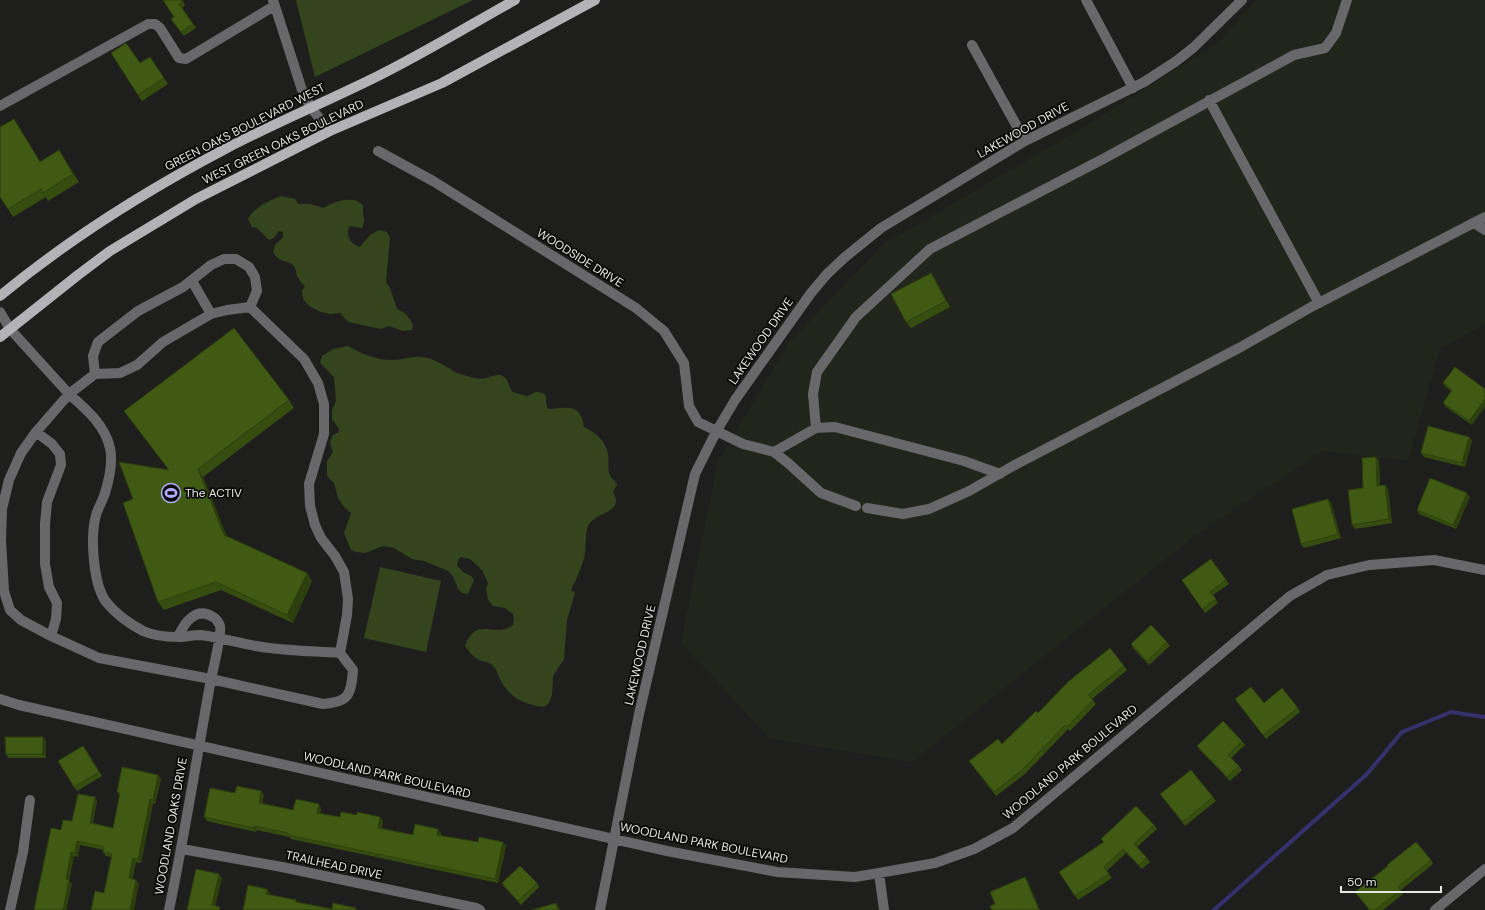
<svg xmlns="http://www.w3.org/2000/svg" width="1485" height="910" viewBox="0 0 1485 910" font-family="'DM Sans',sans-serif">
	<rect width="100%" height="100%" fill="#1e1f1c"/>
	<path fill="#21251c" d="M1256,0H1485V324L1440,349L1408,461L1323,451L1192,538L912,762L770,739L681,643L718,461L790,341L884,244L1084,127L1219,42Z"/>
	<path fill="#34451d" d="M296,0H473L315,77Z
		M281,196L295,199L298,204H310L324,208C332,202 356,194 363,206C363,207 363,211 363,212C364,219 365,221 362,228L349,226C346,236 350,244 360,247L370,235L379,230L387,232L390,238L386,282L390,288L397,309C406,313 409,317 413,325L412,330L403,331L389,326L381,329L349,322L344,318L341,313L330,314L321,312L309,306L303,299L302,290L305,287C302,283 299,279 297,276C296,273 296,269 294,266C289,260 280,264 273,252L275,245L283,237V232L279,231L274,238L269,240L257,228L252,227L248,219C253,208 270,200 281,196Z
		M348,346C361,354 379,361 394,360C403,360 412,356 421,357C434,358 441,364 452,370C457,374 468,376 475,378C484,381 496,373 501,375C508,378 509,386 512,392L527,396L536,392L543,393L546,396V403L548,409C566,408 581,402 584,427C595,432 606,441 608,454C610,465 605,474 615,481L617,485L613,492C625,513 596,512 589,524C584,534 587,547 584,558C581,569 576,580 571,590L575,593L567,620L564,659L553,676L552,695L549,703L544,707C525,705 510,698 501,681C498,675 497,669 492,665C488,661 483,662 478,659C472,656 469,651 465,646C476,615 495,639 513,625L514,619L513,614L505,608L493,606L488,599L486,590L488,583L482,570L470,559L461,557L458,560L457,565L463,572L471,576L474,580L468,594L462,593L458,589L453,576L448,571L424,561L412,559L394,548L383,546L365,553L356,552L351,550L344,533L351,513L344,507L338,498L334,483L327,476V461L333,452L330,442L333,435L339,432V429L332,419V410L336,401L334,377L320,363L322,356L333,349Z
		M380,567L441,581L426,652L364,638Z"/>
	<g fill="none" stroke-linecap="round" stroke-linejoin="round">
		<path stroke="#36306c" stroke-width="4" d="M1214,910L1367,774L1402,732L1451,712L1485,717"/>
		<path stroke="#68686a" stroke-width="10" d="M273,0L302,90L311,108L330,131
			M1086,0L1133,88
			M972,45L1025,141
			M1209,100L1319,303
			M0,106L148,24H155L160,28L179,58L186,59L274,6
			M378,151L433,181L636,308L664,331L684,363L689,406L698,422L743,444L774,452L788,463L821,493L856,506
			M1474,223L1485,230
			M192,281L211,314
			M250,307L304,359L318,383L324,404V434L309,484L310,506L315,525L321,538L335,556L344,572L348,599L347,615L340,653
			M0,312L10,329L69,394L36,432L21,453L9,480L2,509L1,540L4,591L10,610L21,620L51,636L99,658L211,679C197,756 185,833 169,910
			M95,374L93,356L98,342L138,311L183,287L211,265L224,259H236L249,267L255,277L257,291L250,307L227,310L211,314L163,342L137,365L120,373L95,374L69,394C86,409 105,425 110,448C113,462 109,480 105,493C103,500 98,508 96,515C90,537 93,586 107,603C117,615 130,624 143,631C154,636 167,637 179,637C186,637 193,635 200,635C219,637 237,643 256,646C284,651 312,651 340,653L353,670C351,695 349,702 323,704L211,679C213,670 222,633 220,626C219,623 216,618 213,617C196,606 184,623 178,637
			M816,428L813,394L817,372L856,317L930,249L1103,159L1294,55L1325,48L1336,33L1347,0
			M36,432L52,444L60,454L61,465L47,502L45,524V564L49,587L57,603L56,619L51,636
			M774,452L816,428L835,427L964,461L1000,474
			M867,508L903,514L929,509L969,491L1013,466L1239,348L1313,306L1485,217
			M0,699L19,705L667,851L777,872L855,877L879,873L935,863L974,849L1013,828L1290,596L1327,575L1369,565L1434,560L1485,570
			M182,849L282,867L476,908L480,910
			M879,873L884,910
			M10,910L23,852L30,800
			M600,910L639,714L695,474L716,432L735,400L811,293L827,274L844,258L881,228L1025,141L1144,82L1175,62L1193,48L1242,0
			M1435,910L1485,869"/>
		<path stroke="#b2b2b7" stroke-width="10" d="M0,296C70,238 147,190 227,148C277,122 330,100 380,75C426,52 470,25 515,0
			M0,337L78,275L110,251L196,199L330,131L442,83L595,0"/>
	</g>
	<path fill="#374d10" d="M163,0H182L185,5L182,8L196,28L184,36L171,19L174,17Z
		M150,57L168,84L142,101L138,95L140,63Z
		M19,127L40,162L59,150L79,182L48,201L46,197L13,217L8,209Z
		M931,273L935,279L950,307L911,328L906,322Z
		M1455,367L1472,425L1446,407L1443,403L1451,391L1446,387L1443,383Z
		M289,400L294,408L203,477L227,537L307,573L312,581L293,623L221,590L164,610L158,602L133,499L169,470L124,411Z
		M1469,437L1472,441L1465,467L1424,457L1421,453Z
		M1376,457L1379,461L1380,486L1385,485L1388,489L1392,523L1355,529L1352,525L1363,488Z
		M1470,497L1456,529L1419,514L1417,510Z
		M1331,503L1341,538L1304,548L1301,544Z
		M1211,559L1229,584L1213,595L1218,603L1205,613L1182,580Z
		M1167,642L1170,646L1149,665L1133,648L1131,644Z
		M1124,666L1127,670L1092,699L1096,704L1070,731L1068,729L1025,774L996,796L972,765L1002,744L1038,713Z
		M1238,703H1264L1298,708L1300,712L1266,739Z
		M43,737L46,741V758H8L6,754Z
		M1242,741L1245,745L1231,758L1239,766L1242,770L1230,781L1200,750L1197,746Z
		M86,750L102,776L77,791L74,787Z
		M161,779L155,804L153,803L141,863L136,862L132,879L139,884L104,893L112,857L106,856L103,852L104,850L80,845L78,857L74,856L69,881L72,884L66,910H34L61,830L97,801L93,823L113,828L120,796L117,792Z
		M261,791L264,795L262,803L293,810L321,808L320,813L340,817L383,821L382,828L413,835L441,833V836L478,842H503L506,846L498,883L291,839L289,837L257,830L256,832L207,821L204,817L235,793Z
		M1160,794L1213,797L1216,801L1185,826Z
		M1154,825L1157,829L1137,847L1147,858L1150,862L1142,869L1126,853L1107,871L1112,878L1078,900L1059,872L1104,843L1101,839Z
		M1431,860L1433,864L1401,890L1403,894L1383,910H1369L1355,892Z
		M502,883H537L539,887L521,905L504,887Z"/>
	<path fill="#2d3f0d" d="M59,150L79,182L73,174Z
		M931,273L935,279L950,307L946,301Z
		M1485,399V407L1472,425L1469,421Z
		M1469,437L1472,441L1465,467L1462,463Z
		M1376,457L1379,461L1380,490L1377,486Z
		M198,469L203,477L229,543L224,535Z
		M1385,485L1388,489L1392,523L1389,519Z
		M1467,493L1470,497L1456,529L1453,525Z
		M1328,499L1331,503L1341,538L1338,534Z
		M307,573L312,581L293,623L287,615Z
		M43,737L46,741V758L43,754Z
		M158,775L161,779L155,804L153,800Z
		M261,791L264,795L262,807L259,803Z
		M95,797L97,801L92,827L90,823Z
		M150,799L153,803L141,863L138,859Z
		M319,804L321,808L320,817L317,813Z
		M380,817L383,821L381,832L378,828Z
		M254,826L257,830L256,832L253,828Z
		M438,829L441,833L440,839L437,835Z
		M77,841L80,845L78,857L75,853Z
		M503,842L506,846L498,883L495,879Z
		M71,852L74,856L69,881L72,884L66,910H63L66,879Z
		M133,858L136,862L132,882L129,878Z
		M219,874L222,878L215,909L212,905Z
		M1025,877L1028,881L1040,910H1039Z
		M136,880L139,884L134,910H130Z
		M267,889L270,893L269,898L266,894Z
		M556,903L559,907L560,910H558Z"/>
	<path fill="#405a13" stroke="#2d3f0d" d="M163,0H182V1L179,4L193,24L181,32L171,19L174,17Z
		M126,43L140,63L150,57L164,78L138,95L111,53Z
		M14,119L40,162L59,150L73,174L43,193L41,189L8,209L0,197V127Z
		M931,273L946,301L906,322L891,294Z
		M234,328L289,400L198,469L224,535L307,573L287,615L216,582L158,602L123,503L133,499L119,462L169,470L124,411Z
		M1455,367L1485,389V399L1469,421L1443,403L1452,390L1443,383Z
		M1428,426L1469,437L1462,463L1421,453Z
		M1376,457L1377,486L1385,485L1389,519L1352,525L1348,490L1363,488L1362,458Z
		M1430,478L1467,493L1453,525L1417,510Z
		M1328,499L1338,534L1301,544L1292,509Z
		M1211,559L1226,580L1210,592L1216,599L1202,609L1182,580Z
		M1151,625L1167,642L1147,661L1131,644Z
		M1110,648L1124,666L1088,695L1093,700L1067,727L1065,725L1022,770L994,792L969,761L998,739L1002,744L1036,711L1038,713L1068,682Z
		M1251,687L1264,703L1282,688L1298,708L1263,735L1235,699Z
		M1223,721L1242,741L1228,755L1239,766L1227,777L1197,746Z
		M5,737H43V754H6Z
		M83,746L99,772L74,787L58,761Z
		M122,767L158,775L153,800L150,799L138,859L133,858L129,878L136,880L130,910H91L95,891L104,893L112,854L103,852L104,847L77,841L75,853L71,852L66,879L69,880L63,910H34L51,828L61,830L63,820L72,821L78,794L95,797L90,823L113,828L120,793L117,792Z
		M1191,770L1213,797L1183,822L1160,794Z
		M237,786L261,791L259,803L293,810L296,799L319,804L317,813L340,817L341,812L357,815V812L380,817L378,828L413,835L415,824L438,829L437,835L478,842L479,837L503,842L495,879L288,835V833L254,826L253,828L204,817L210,788L235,793Z
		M1136,806L1154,825L1134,844L1147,858L1139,865L1123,849L1104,867L1109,874L1075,896L1059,872L1104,842L1101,839Z
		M1416,842L1431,860L1398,887L1401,890L1375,910H1370L1355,892L1388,866L1387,865Z
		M520,866L537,883L518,901L502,883Z
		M196,869L219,874L212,905L220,907L219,910H187Z
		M1025,877L1039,910H1023L1022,909L1021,910H992L990,906L995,904L990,892Z
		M248,885L267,889L266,894L296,900V902L332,909L333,903L356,908V910H243Z
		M556,903L558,910H532Z"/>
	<defs>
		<g id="stadium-ring" transform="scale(1)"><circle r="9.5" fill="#080907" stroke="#b0aefa" stroke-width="1.5"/><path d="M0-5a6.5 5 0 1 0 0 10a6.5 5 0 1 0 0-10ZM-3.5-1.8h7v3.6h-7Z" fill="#b0aefa"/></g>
	</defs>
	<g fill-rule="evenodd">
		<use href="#stadium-ring" x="171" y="493"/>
	</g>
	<g text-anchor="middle" stroke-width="3.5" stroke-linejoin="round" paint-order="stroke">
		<g font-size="12" fill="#e6e8e5" stroke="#080907">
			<text transform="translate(245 127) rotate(-27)" y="4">GREEN OAKS BOULEVARD WEST</text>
			<text transform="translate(1023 130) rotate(-29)" y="4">LAKEWOOD DRIVE</text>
			<text transform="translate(283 142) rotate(-26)" y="4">WEST GREEN OAKS BOULEVARD</text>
			<text transform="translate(580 258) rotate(32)" y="4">WOODSIDE DRIVE</text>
			<text transform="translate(761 341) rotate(-55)" y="4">LAKEWOOD DRIVE</text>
			<text transform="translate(640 655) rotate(-77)" y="4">LAKEWOOD DRIVE</text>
			<text transform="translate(1070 762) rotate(-40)" y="4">WOODLAND PARK BOULEVARD</text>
			<text transform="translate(387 775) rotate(13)" y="4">WOODLAND PARK BOULEVARD</text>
			<text transform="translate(171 826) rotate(-80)" y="4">WOODLAND OAKS DRIVE</text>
			<text transform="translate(704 843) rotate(11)" y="4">WOODLAND PARK BOULEVARD</text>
			<text transform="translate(334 865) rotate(12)" y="4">TRAILHEAD DRIVE</text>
		</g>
		<g font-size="12" fill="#e6e8e5" stroke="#080907" text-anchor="start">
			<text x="185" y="497">The ACTIV</text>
		</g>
	</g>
	<path d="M1341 886v6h100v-6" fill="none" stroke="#e6e8e5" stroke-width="2"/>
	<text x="1347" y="886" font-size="12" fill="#e6e8e5" stroke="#080907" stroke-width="3" paint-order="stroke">50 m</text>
</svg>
